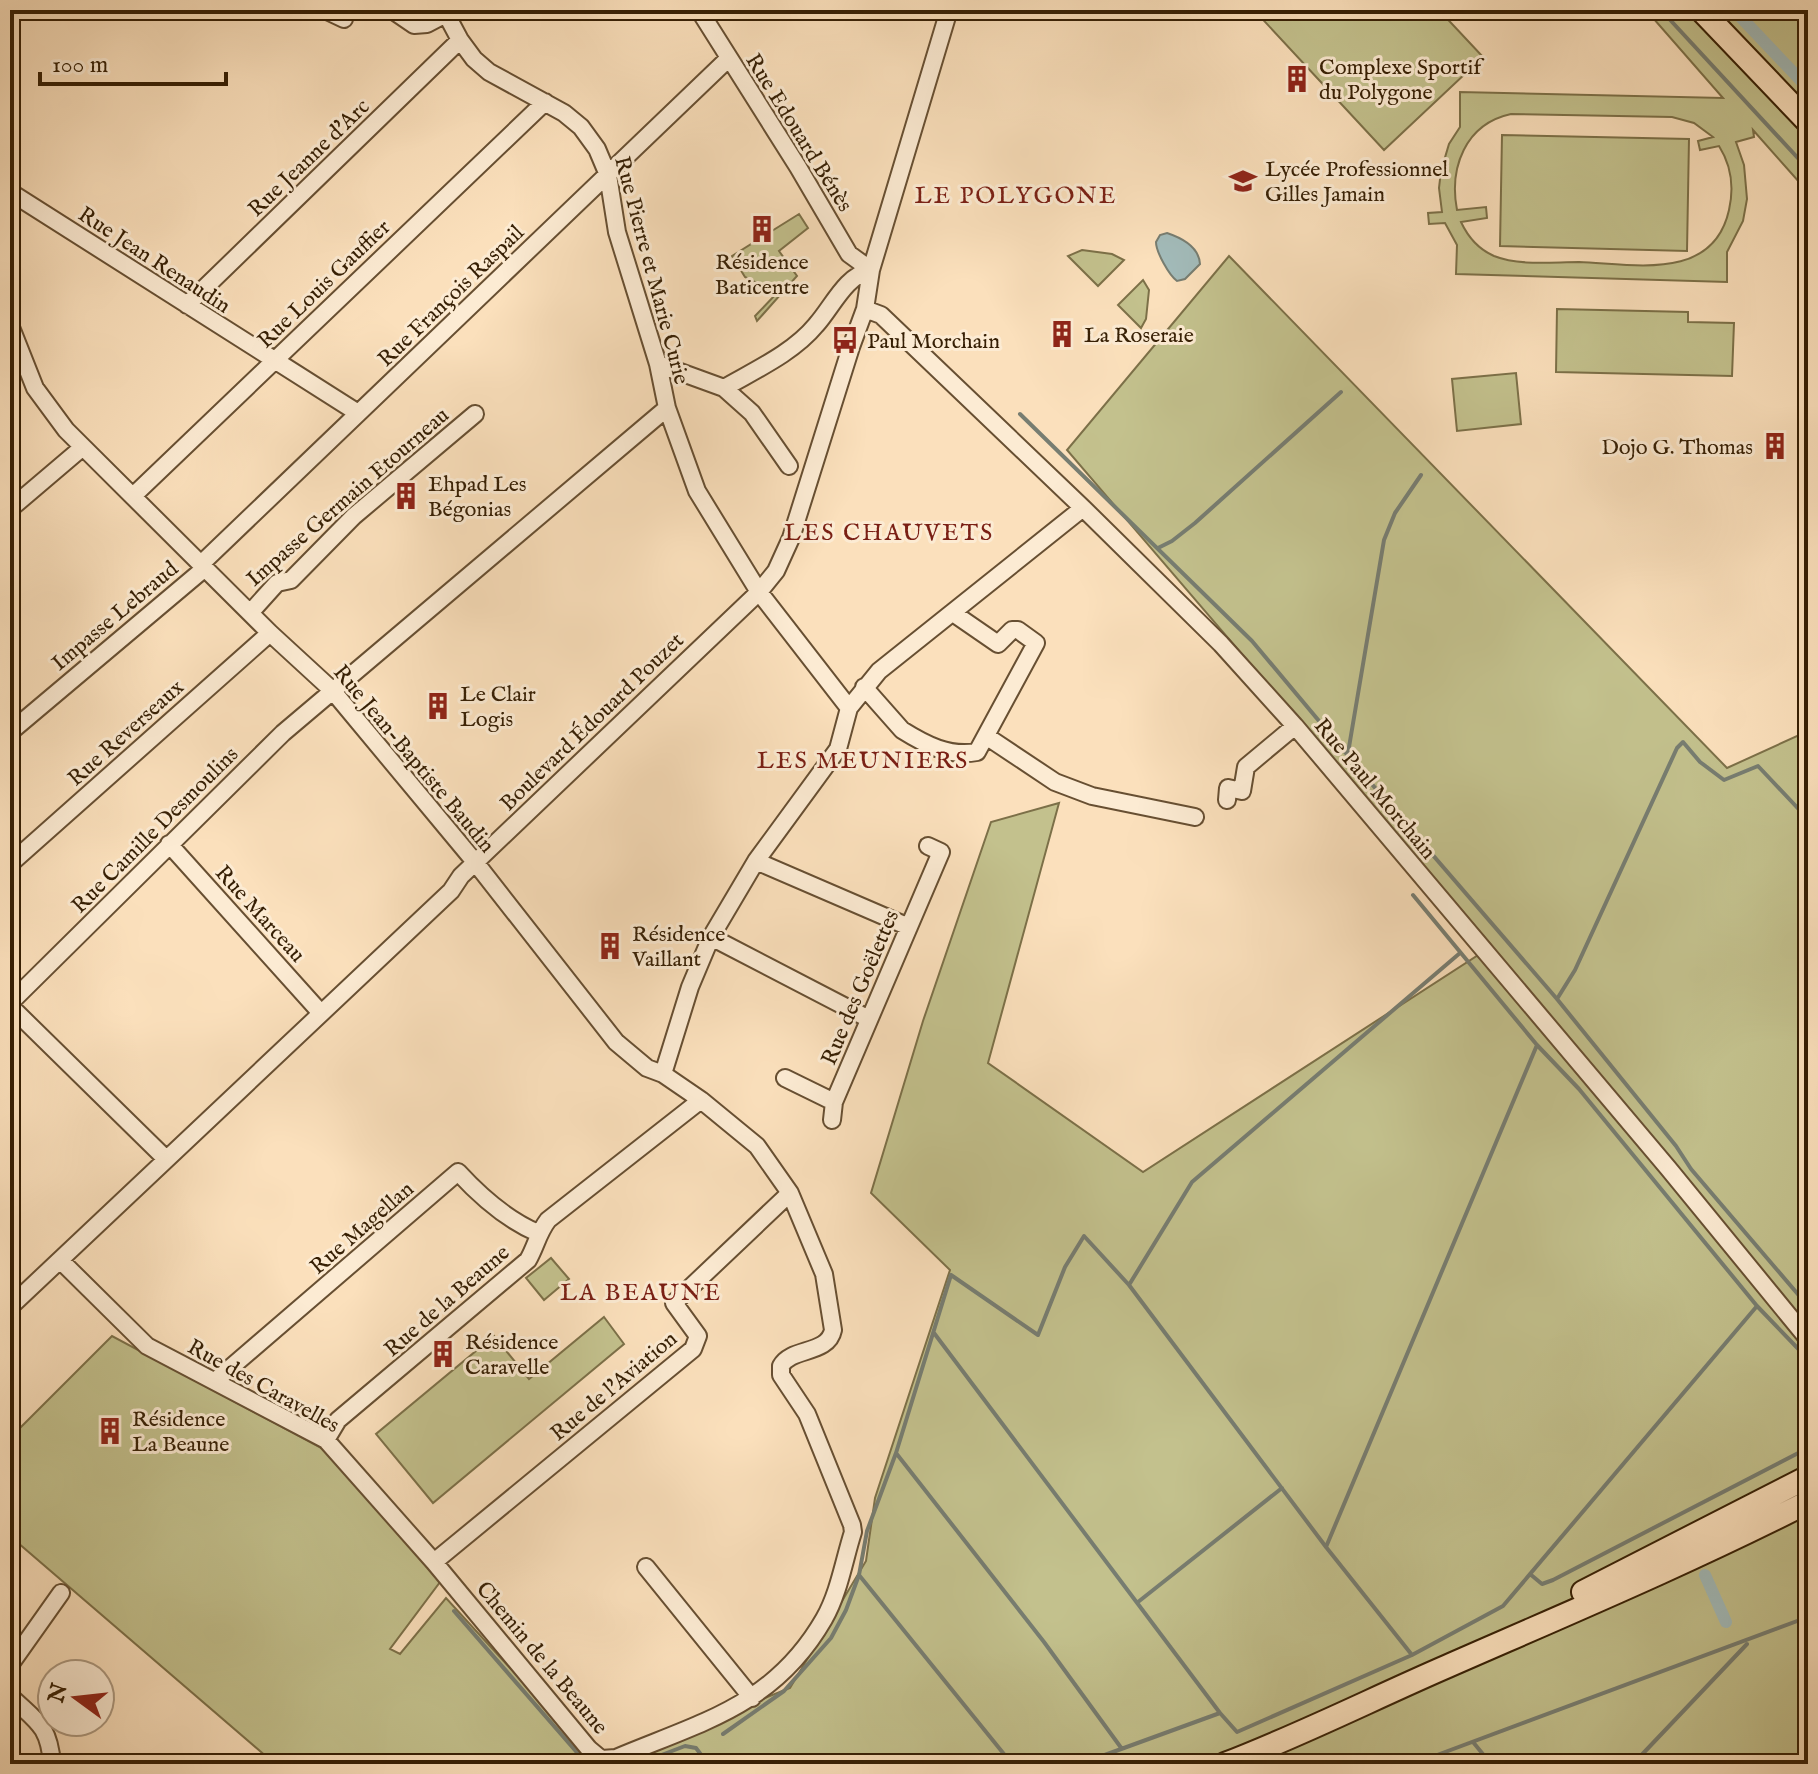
<svg xmlns="http://www.w3.org/2000/svg" width="1818" height="1774" viewBox="0 0 1818 1774" font-family="'IM FELL English',serif">
	<rect width="100%" height="100%" fill="#fbe0bc"/>
	<filter id="stains"><feTurbulence type="fractalNoise" baseFrequency=".0025" numOctaves="4"/><feColorMatrix values="0 0 0 0 .2 0 0 0 0 .09 0 0 0 0 .02 0 0 0 .5 -.17"/></filter>
	<radialGradient id="worn" r=".72"><stop offset=".6" stop-color="#630" stop-opacity="0"/><stop offset="1" stop-color="#630" stop-opacity=".3"/></radialGradient>
	<path fill="#c3c18d" stroke="#7c7048" stroke-width="2" fill-rule="evenodd" d="M1254,10H1439L1483,57L1384,150Z
		M1646,10H1808V192L1753,130L1754,137L1736,142L1744,165L1747,199L1743,221L1727,252V282L1456,274L1457,245L1445,223L1429,224L1428,213L1442,212L1439,188L1441,171L1449,144L1460,127V92L1723,98ZM1511,114L1672,117L1694,123L1713,137L1698,141L1700,150L1719,146C1731,165 1734,188 1729,210C1713,282 1634,264 1579,262C1552,262 1519,266 1494,256C1478,249 1468,237 1461,222L1487,218L1486,207L1457,210C1449,168 1465,124 1511,114Z
		M1502,135L1689,139L1687,251L1500,246Z
		M799,214L808,228L779,251L797,276L757,321L755,316L777,293L745,277L732,256Z
		M1082,250L1112,254L1124,260L1098,286L1068,256Z
		M1229,256L1727,768L1808,731V1764H275L10,1536V1438L112,1336L327,1451L440,1582L390,1649L400,1654L446,1598L598,1764L790,1688L866,1561L875,1498L950,1270L871,1193L923,1021L991,822L1059,803L988,1063L1143,1172L1492,946L1067,450Z
		M1143,280L1149,290L1146,319L1141,328L1118,305Z
		M1557,309L1688,312V322L1734,323L1732,376L1556,372Z
		M1516,373L1521,424L1457,431L1452,379Z
		M551,1258L569,1279L544,1300L526,1278Z
		M604,1317L624,1344L433,1503L376,1434L494,1336L529,1379Z"/>
	<path fill="#a2bbba" stroke="#777d71" stroke-width="2" d="M1167,233C1182,238 1199,247 1200,264L1185,279L1177,281C1169,275 1156,252 1156,242L1160,235Z"/>
	<g fill="none" stroke-linecap="round" stroke-linejoin="round">
		<path stroke="#777d71" stroke-width="4" d="M1661,10L1808,169
			M1020,414L1252,641L1381,795L1557,999L1676,1146L1691,1169L1808,1306
			M1158,548L1172,541L1195,523L1341,392
			M1348,753L1384,540L1395,513L1421,475
			M1413,895L1537,1045L1579,1089L1757,1306L1808,1359
			M1557,999L1575,970L1677,748L1683,742L1700,762L1724,780L1758,766L1808,819
			M1129,1285L1192,1182L1460,953
			M934,1333L1220,1713L1237,1732L1412,1655L1503,1606L1757,1306
			M896,1453L1044,1642L1122,1749
			M1326,1547L1537,1045
			M1530,1574L1542,1584L1553,1580L1808,1448
			M859,1575L1012,1764
			M1138,1602L1282,1488
			M454,1611L587,1764
			M723,1734L784,1691L831,1638L846,1610L859,1575L867,1531L896,1453L951,1275L1038,1335L1065,1267L1084,1236L1129,1285L1326,1547L1412,1655
			M1473,1742L1491,1764
			M638,1764L685,1746L696,1748L708,1764
			M1080,1764L1220,1713
			M1413,1764L1808,1617
			M1633,1764L1747,1644"/>
		<path stroke="#a2bbba" stroke-width="12" d="M1734,10L1808,88
			M1705,1575L1726,1622"/>
		<g stroke="#674f32" stroke-width="20">
			<path id="minor" d="M325,10L344,19
				M392,10L414,25L427,24L446,14
				M444,10L460,40L474,59L489,72L564,113L581,127L597,149L608,175L617,232L658,364L667,408L697,491L759,592L849,708L838,749L756,861L711,937L690,987L663,1074
				M699,10L798,167L849,254L871,270
				M10,192L358,413
				M187,305L460,40
				M865,309L881,315L1083,508L1221,644L1295,726L1668,1168L1808,1339
				M10,325L35,388L66,430L270,633L332,690L475,862L616,1042L647,1068L663,1074L701,1100L757,1146L790,1193L824,1274L833,1330C828,1355 791,1347 781,1366V1375L807,1414L852,1525L853,1532C844,1560 839,1593 824,1619C774,1706 701,1722 616,1758L601,1759L589,1749L434,1562L326,1440L147,1346L60,1260
				M658,364L724,388C755,370 793,353 816,325C833,306 845,276 871,270
				M724,388L752,413L789,466
				M133,496L545,102
				M10,509L83,447
				M201,564L729,58
				M250,613L277,583L291,580L354,516L475,414
				M864,687L902,730C926,745 949,757 977,752L1036,643L1018,630H1012L998,644L953,613
				M849,708L879,671L1083,508
				M15,728L205,568
				M986,736L1055,782L1092,796L1195,817
				M1227,800L1228,788L1242,791L1246,767L1295,726
				M169,844L320,1012
				M756,861L909,927
				M10,864L270,633
				M711,937L869,1019
				M10,1003L283,733L667,408
				M10,1006L166,1159
				M785,1078L834,1102L941,852L928,846
				M832,1120L834,1102
				M10,1307L451,891L461,876L759,592L776,571L791,538L851,347L865,309L871,270L949,10
				M215,1381L458,1172C481,1197 507,1220 538,1233
				M326,1440L338,1420L528,1260C536,1246 538,1233 548,1220L701,1100
				M434,1562L693,1349L698,1336L674,1303L790,1193
				M646,1567L752,1698
				M10,1665L61,1593
				M10,1696C37,1722 49,1725 52,1764"/>
		</g>
		<g stroke="#361f04" stroke-width="26">
			<path id="major" d="M1701,10L1808,122
				M1583,1592L1808,1477
				M1225,1764C1301,1735 1374,1698 1448,1666C1569,1613 1690,1562 1808,1502"/>
		</g>
		<use href="#minor" stroke="#fcebd3" stroke-width="16"/>
		<use href="#major" stroke="#fbe0bc" stroke-width="22"/>
	</g>
	<defs>
		<g id="building-bare" transform="scale(2.16)"><path d="M-4-6H4V6H1V3H-1V6H-4ZM-2.5-4.3h1.7v1.8h-1.7ZM.8-4.3h1.7v1.8H.8ZM-2.5-1h1.7V.8h-1.7ZM.8-1h1.7V.8H.8Z" fill="#8f2418" stroke="#fcebd3" stroke-width="2.5" paint-order="stroke"/></g>
		<g id="school-bare" transform="scale(2.16)"><path d="M0-5L7-2L0 1L-7-2ZM-4 1L0 2.5L4 1V4Q0 6-4 4Z" fill="#8f2418" stroke="#fcebd3" stroke-width="2.5" paint-order="stroke"/></g>
		<g id="bus-bare" transform="scale(2.16)"><path d="M-5-6H5V4H4V6H2V4H-2V6H-4V4H-5ZM-3.5-4V0h7V-4ZM-3.5 1.2v1.5H-2V1.2ZM2 1.2v1.5H3.5V1.2Z" fill="#8f2418" stroke="#fcebd3" stroke-width="2.5" paint-order="stroke"/></g>
	</defs>
	<g fill-rule="evenodd">
		<use href="#building-bare" x="1297" y="79"/>
		<use href="#school-bare" x="1243" y="181"/>
		<use href="#building-bare" x="762" y="229"/>
		<use href="#building-bare" x="1062" y="334"/>
		<use href="#bus-bare" x="845" y="340"/>
		<use href="#building-bare" x="1775" y="446"/>
		<use href="#building-bare" x="406" y="496"/>
		<use href="#building-bare" x="438" y="706"/>
		<use href="#building-bare" x="610" y="946"/>
		<use href="#building-bare" x="443" y="1354"/>
		<use href="#building-bare" x="110" y="1431"/>
	</g>
	<g text-anchor="middle" stroke-width="6" stroke-linejoin="round" paint-order="stroke">
		<g font-size="22" fill="#361f04" stroke="#fcebd3" text-anchor="start">
			<text x="1319" y="74">Complexe Sportif<tspan x="1319" dy="25">du Polygone</tspan></text>
			<text x="1265" y="176">Lycée Professionnel<tspan x="1265" dy="25">Gilles Jamain</tspan></text>
			<text x="762" y="269" text-anchor="middle">Résidence<tspan x="762" dy="25">Baticentre</tspan></text>
			<text x="1084" y="342">La Roseraie</text>
			<text x="867" y="348">Paul Morchain</text>
			<text x="1753" y="454" text-anchor="end">Dojo G. Thomas</text>
			<text x="428" y="491">Ehpad Les<tspan x="428" dy="25">Bégonias</tspan></text>
			<text x="460" y="701">Le Clair<tspan x="460" dy="25">Logis</tspan></text>
			<text x="632" y="941">Résidence<tspan x="632" dy="25">Vaillant</tspan></text>
			<text x="465" y="1349">Résidence<tspan x="465" dy="25">Caravelle</tspan></text>
			<text x="132" y="1426">Résidence<tspan x="132" dy="25">La Beaune</tspan></text>
		</g>
		<g font-size="22" fill="#361f04" stroke="#fcebd3">
			<text transform="translate(800 132) rotate(58)" y="8">Rue Edouard Bénès</text>
			<text transform="translate(308 157) rotate(-44)" y="8">Rue Jeanne d'Arc</text>
			<text transform="translate(155 259) rotate(33)" y="8">Rue Jean Renaudin</text>
			<text transform="translate(653 270) rotate(75)" y="8">Rue Pierre et Marie Curie</text>
			<text transform="translate(323 283) rotate(-44)" y="8">Rue Louis Gauffier</text>
			<text transform="translate(450 295) rotate(-44)" y="8">Rue François Raspail</text>
			<text transform="translate(347 496) rotate(-41)" y="8">Impasse Germain Etourneau</text>
			<text transform="translate(114 615) rotate(-40)" y="8">Impasse Lebraud</text>
			<text transform="translate(591 721) rotate(-44)" y="8">Boulevard Édouard Pouzet</text>
			<text transform="translate(125 732) rotate(-42)" y="8">Rue Reverseaux</text>
			<text transform="translate(415 758) rotate(50)" y="8">Rue Jean-Baptiste Baudin</text>
			<text transform="translate(1376 788) rotate(50)" y="8">Rue Paul Morchain</text>
			<text transform="translate(154 829) rotate(-45)" y="8">Rue Camille Desmoulins</text>
			<text transform="translate(261 913) rotate(48)" y="8">Rue Marceau</text>
			<text transform="translate(859 987) rotate(-67)" y="8">Rue des Goëlettes</text>
			<text transform="translate(361 1227) rotate(-41)" y="8">Rue Magellan</text>
			<text transform="translate(446 1300) rotate(-41)" y="8">Rue de la Beaune</text>
			<text transform="translate(264 1385) rotate(29)" y="8">Rue des Caravelles</text>
			<text transform="translate(613 1385) rotate(-40)" y="8">Rue de l'Aviation</text>
			<text transform="translate(543 1657) rotate(50)" y="8">Chemin de la Beaune</text>
		</g>
		<g font-size="24" letter-spacing="2" fill="#7a1f14" stroke="#fcebd3">
			<text x="1016" y="203">LE POLYGONE</text>
			<text x="889" y="540">LES CHAUVETS</text>
			<text x="863" y="768">LES MEUNIERS</text>
			<text x="641" y="1300">LA BEAUNE</text>
		</g>
	</g>
	<rect width="1818" height="1774" fill="none" stroke="#fbe0bc" stroke-width="40"/>
	<rect x="12" y="12" width="1794" height="1750" fill="none" stroke="#361f04" stroke-width="4"/>
	<rect x="20" y="20" width="1778" height="1734" fill="none" stroke="#361f04" stroke-width="2"/>
	<g transform="translate(76 1698) rotate(285)"><circle r="38" fill="#fcebd3" stroke="#ad9980" stroke-width="2"/>
	<path d="M0-6L14 30L0 20L-14 30Z" fill="#8f2418"/>
	<text y="-12" font-size="22" font-weight="bold" text-anchor="middle" fill="#361f04">N</text>
	</g>
	<path d="M40 72v12h186v-12" fill="none" stroke="#361f04" stroke-width="4"/>
	<text x="52" y="72" font-size="24" fill="#361f04" stroke="#fcebd3" stroke-width="6" paint-order="stroke">100 m</text>
	<rect width="100%" height="100%" filter="url(#stains)"/>
	<rect width="100%" height="100%" fill="url(#worn)"/>
</svg>
